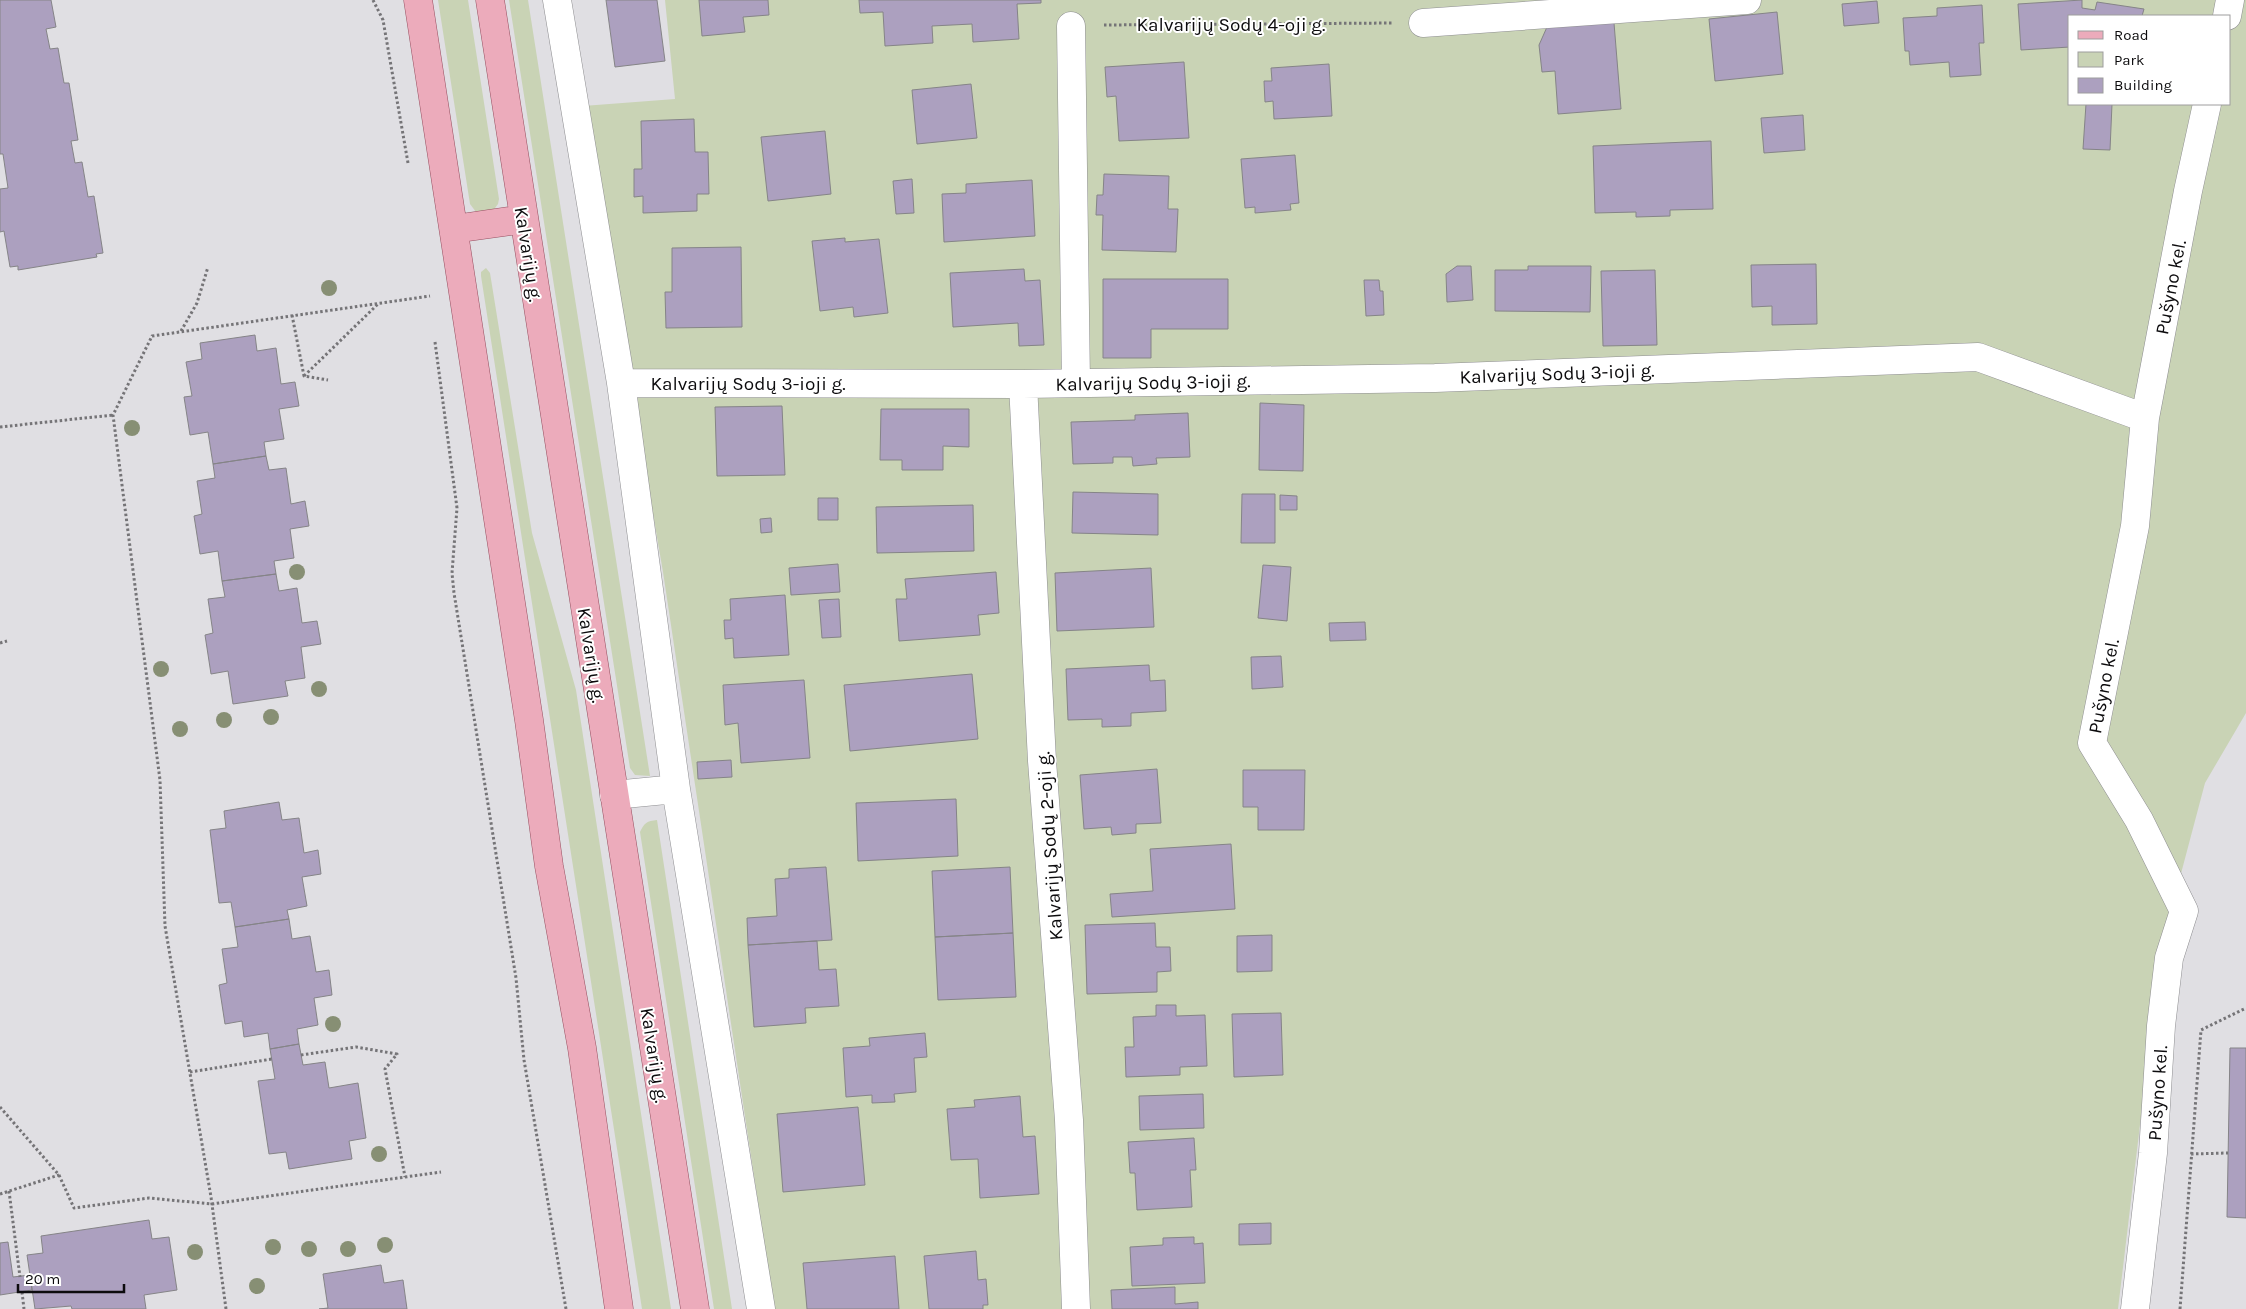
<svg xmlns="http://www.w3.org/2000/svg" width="2246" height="1309" viewBox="0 0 2246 1309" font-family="Karla,sans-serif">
	<rect width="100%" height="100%" fill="#e0dfe3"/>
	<path fill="#c9d3b5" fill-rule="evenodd" d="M438,0H468L499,199L498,204L492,212H476L470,204Z
		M509,0H528L650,776L635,775L630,768Z
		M665,0H2246V713L2205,783L2161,949L2118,1309H774L663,572L583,106L675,99ZM2070,16H2230V104H2070Z
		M486,268L490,273L532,533L576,690L671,1309H642L481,276V272Z
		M657,820L732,1309H714L640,832C644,823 647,821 657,820Z"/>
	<path fill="#aca0bf" stroke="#858487" d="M0,0H51L56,27L46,29L50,49L58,48L64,83H69L78,140L71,141L75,163L82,162L88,197L94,196L103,253L96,254L97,257L18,270V266L10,267L4,231L0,232V189L8,188L3,154H0Z
		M606,0H657L665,61L615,67Z
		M699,0H768L769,15L743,17L745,32L702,36Z
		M859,0H1041V3L1017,4L1019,39L973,42L972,24L932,26L933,43L885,46L883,12L860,13Z
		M2082,0V8L2095,10L2097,2L2144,9L2142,16H2070V47L2021,50L2018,4Z
		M1877,1L1879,23L1844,26L1842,4Z
		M1982,5L1984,43H1979L1981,75L1950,77L1949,62L1910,65L1909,51H1905L1903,18L1937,16V8Z
		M1777,12L1783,74L1715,81L1709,19Z
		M1614,23L1621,109L1558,114L1555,71L1542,72L1539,45L1547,27Z
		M1184,62L1189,138L1119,141L1116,96L1107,97L1105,67Z
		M1329,64L1332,116L1274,119L1273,101L1265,102L1264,81H1272L1271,68Z
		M971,84L977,138L917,144L912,90Z
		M2086,104H2112L2110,150L2083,149Z
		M1803,115L1805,150L1764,153L1761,118Z
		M694,119L695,152H708L709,194H697V211L643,213V196L634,197V169H642L641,121Z
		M825,131L831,194L768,201L761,137Z
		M1711,141L1713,209L1670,210V216L1636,217V212L1595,213L1593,146Z
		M1295,155L1299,203L1290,204L1291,210L1255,213V207L1245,208L1241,159Z
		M1104,174L1169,176L1168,209H1178L1176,252L1102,250L1103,215H1096L1097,195H1103Z
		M912,179L914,213L896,214L893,181Z
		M1032,180L1035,236L944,242L942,194L966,193V184Z
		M845,238V242L879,239L888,313L854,317L853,307L820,311L812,241Z
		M741,247L742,327L666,328L665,292H672V248Z
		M1816,264L1817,324L1772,325V306L1752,307L1751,265Z
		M1457,266H1471L1473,300L1447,302L1446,274Z
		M1528,266H1591L1590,312L1495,311V270H1528Z
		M1024,269L1025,281L1040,280L1044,345L1019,346L1018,323L953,327L950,273Z
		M1655,270L1657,345L1603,346L1601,271Z
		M1103,279H1228V329H1151V358H1103Z
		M1364,280H1379L1380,291H1383L1384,315L1366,316Z
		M255,335L257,351L276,348L281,384L295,382L299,406L279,409L284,439L264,442L266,456L213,464L208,432L190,435L184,397L192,396L186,362L202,359L200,343Z
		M1260,403L1304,405L1303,471L1259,470Z
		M782,406L785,475L717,476L715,407Z
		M881,409H969V447L943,446V470H902V460H880Z
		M1188,413L1190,457L1156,458L1157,464L1133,466L1132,457H1113V463L1073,464L1071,422L1135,420V415Z
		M266,456L269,470L286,468L291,504L305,501L309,526L290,529L294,558L274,561L276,574L222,581L218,551L200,554L194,516L202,514L197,481L215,478L213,464Z
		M1073,492L1158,494V535L1072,533Z
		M1242,494H1275V543H1241Z
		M1280,495L1297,496V510H1280Z
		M818,498H838V520H818Z
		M973,505L974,551L877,553L876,507Z
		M771,518L772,532L761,533L760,519Z
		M838,564L840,592L791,595L789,568Z
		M1263,565L1291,567L1287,621L1258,618Z
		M1151,568L1154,627L1057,631L1055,573Z
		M996,572L999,613L978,615L980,635L899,641L896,599H907L905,579Z
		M276,574L279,591L297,588L302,623L317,621L321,644L301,647L305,678L285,681L288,696L233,704L228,671L211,674L205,635L213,633L208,599L225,597L222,581Z
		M785,595L789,655L734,658L733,638L725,639L724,620H731L730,599Z
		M839,599L841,637L822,638L819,600Z
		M1365,622L1366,640L1330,641L1329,623Z
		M1281,656L1283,687L1252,689L1251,657Z
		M1149,665L1150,681L1165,680L1166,711L1131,713V726L1102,727V719L1068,720L1066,669Z
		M972,674L978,739L850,751L844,685Z
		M804,680L810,758L741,763L738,723L725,725L723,685Z
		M731,760L732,777L698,779L697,762Z
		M1157,769L1161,823L1136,824V833L1112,835L1111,827L1084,829L1080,775Z
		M1243,770H1305L1304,830H1258V807H1243Z
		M956,799L958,856L858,861L856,803Z
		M279,802L282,820L299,818L304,853L318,850L321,874L302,877L307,906L287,910L289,919L235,927L231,902L219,903L210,830L226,828L224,811Z
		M1231,844L1235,909L1112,917L1110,894L1153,891L1150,849Z
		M826,867L832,940L748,945L747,918L777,916L775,879L789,878V869Z
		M1010,867L1013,933L935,937L932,871Z
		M289,919L292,939L310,936L316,972L329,970L332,995L314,998L318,1025L297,1029L299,1044L270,1049L268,1033L244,1037L242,1021L225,1024L219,985L227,983L222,949L238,947L235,927Z
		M1155,923L1156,947H1170L1171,971L1157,972V992L1087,994L1085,925Z
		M1013,933L1016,997L938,1000L935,937Z
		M1272,935V971L1237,972V936Z
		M817,941L819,970L836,969L839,1006L805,1008L806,1023L754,1027L748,945Z
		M1156,1005H1176V1016L1205,1015L1207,1066L1180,1067V1075L1126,1077L1125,1047H1134L1133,1017L1156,1016Z
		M1281,1013L1283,1075L1234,1077L1232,1014Z
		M925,1033L927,1057L914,1058L916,1092L894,1094L895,1102L872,1103V1095L846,1097L843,1048L870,1046L869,1038Z
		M299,1044L303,1065L325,1062L329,1088L358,1083L366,1138L349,1141L352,1159L289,1169L286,1152L269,1154L258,1081L275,1079L270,1049Z
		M2230,1048H2246V1218L2227,1217Z
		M1203,1094L1204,1128L1140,1130L1139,1096Z
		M1020,1096L1023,1137L1035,1136L1039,1194L980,1198L978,1159L951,1160L947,1109L975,1107L974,1100Z
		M858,1107L865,1185L783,1192L777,1114Z
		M1194,1138L1196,1170H1190L1192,1207L1137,1210L1135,1173H1130L1128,1142Z
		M149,1220L152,1239L169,1237L177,1290L144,1295L146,1309H72L71,1306L35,1309L27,1255L43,1253L41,1236Z
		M1271,1223V1244L1239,1245V1224Z
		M1194,1237V1244L1203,1243L1205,1283L1132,1286L1130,1247L1163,1245V1238Z
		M8,1242L13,1277L30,1275L32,1290L0,1295V1243Z
		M976,1251L978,1280L986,1279L988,1305H983V1309H929L924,1256Z
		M895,1256L899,1309H807L803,1263Z
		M381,1265L384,1283L403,1280L407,1309H319L328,1308L323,1274Z
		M1175,1287V1304L1198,1302V1309H1112L1111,1290Z"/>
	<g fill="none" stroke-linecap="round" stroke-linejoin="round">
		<g stroke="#8e8e91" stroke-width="29">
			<path id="street" d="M557,0L621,383
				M2227,16L2230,0
				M1423,23L1747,0
				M1071,26L1076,383
				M1023,384L1042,761L1069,1120L1076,1309
				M676,789L761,1309
				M614,795L676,789L621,383L1023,384L1435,378L1978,357L2145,418
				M2135,1309L2153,1153L2161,1026L2169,958L2184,911L2139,820L2092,743L2135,526L2145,418L2188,191L2207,104"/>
		</g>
		<g stroke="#964f60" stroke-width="29">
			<path id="primary" d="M418,0L529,720L549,866L582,1048L619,1309
				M490,0L695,1309
				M454,229L524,219"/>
		</g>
		<path stroke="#757477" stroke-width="3" stroke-dasharray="2.5 2.5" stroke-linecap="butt" d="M373,0L383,20L408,163
			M1104,25L1393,23
			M292,315L304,376L328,380
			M181,331L197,303L208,267
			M435,342L457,508L452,573L454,593L516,978L524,1060L566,1309
			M304,376L379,303
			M0,427L113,415
			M0,643L7,641
			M301,1055L356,1047L397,1054L385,1069L405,1177
			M190,1072L272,1059
			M0,1107L59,1175L74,1208L149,1198L212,1204L441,1172
			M2191,1154L2228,1153
			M9,1191L20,1277
			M0,1194L59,1175
			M22,1292L24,1309
			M226,1309L211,1197L165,926L160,780L113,415L152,336L430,296
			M2180,1309L2201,1030L2246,1008"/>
		<use href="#street" stroke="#fff" stroke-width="28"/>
		<use href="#primary" stroke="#ecabbb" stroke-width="28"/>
	</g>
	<g fill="#878f74">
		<circle cx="329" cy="288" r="8"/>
		<circle cx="132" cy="428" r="8"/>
		<circle cx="297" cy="572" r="8"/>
		<circle cx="161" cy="669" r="8"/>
		<circle cx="319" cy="689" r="8"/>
		<circle cx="271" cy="717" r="8"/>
		<circle cx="224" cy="720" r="8"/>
		<circle cx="180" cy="729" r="8"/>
		<circle cx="333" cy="1024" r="8"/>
		<circle cx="379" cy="1154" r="8"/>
		<circle cx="385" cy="1245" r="8"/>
		<circle cx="273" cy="1247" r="8"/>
		<circle cx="309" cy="1249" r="8"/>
		<circle cx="348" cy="1249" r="8"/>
		<circle cx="195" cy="1252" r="8"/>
		<circle cx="257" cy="1286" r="8"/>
	</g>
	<g text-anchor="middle" stroke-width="4" stroke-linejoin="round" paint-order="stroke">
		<g font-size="19" fill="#0c0b0d" stroke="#fff">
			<text x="1231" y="31">Kalvarijų Sodų 4-oji g.</text>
			<text transform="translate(529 254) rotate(81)" y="7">Kalvarijų g.</text>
			<text transform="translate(2170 287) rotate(-79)" y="7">Pušyno kel.</text>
			<text transform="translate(1557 373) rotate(-2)" y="7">Kalvarijų Sodų 3-ioji g.</text>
			<text transform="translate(1153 382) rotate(-1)" y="7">Kalvarijų Sodų 3-ioji g.</text>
			<text x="748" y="390">Kalvarijų Sodų 3-ioji g.</text>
			<text transform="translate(592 655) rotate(81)" y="7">Kalvarijų g.</text>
			<text transform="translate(2103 686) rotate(-79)" y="7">Pušyno kel.</text>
			<text transform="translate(1049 846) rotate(-94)" y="7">Kalvarijų Sodų 2-oji g.</text>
			<text transform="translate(655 1055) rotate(81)" y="7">Kalvarijų g.</text>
			<text transform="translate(2157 1093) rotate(-86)" y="7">Pušyno kel.</text>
		</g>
	</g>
	<rect x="2068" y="15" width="162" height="90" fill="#ffffff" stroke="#9e9d9e"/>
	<rect x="2078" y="31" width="25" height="8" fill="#ecabbb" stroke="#9e9d9e"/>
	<text x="2114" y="40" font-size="15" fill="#0c0b0d">Road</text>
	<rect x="2078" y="52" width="25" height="15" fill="#c9d3b5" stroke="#9e9d9e"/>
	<text x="2114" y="65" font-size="15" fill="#0c0b0d">Park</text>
	<rect x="2078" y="78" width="25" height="15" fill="#aca0bf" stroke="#9e9d9e"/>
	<text x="2114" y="90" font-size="15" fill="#0c0b0d">Building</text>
	<path d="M18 1284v8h106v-8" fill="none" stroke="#0c0b0d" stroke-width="2.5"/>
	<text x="25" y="1284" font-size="15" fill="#0c0b0d" stroke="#ffffff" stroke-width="4" paint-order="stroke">20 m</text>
</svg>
